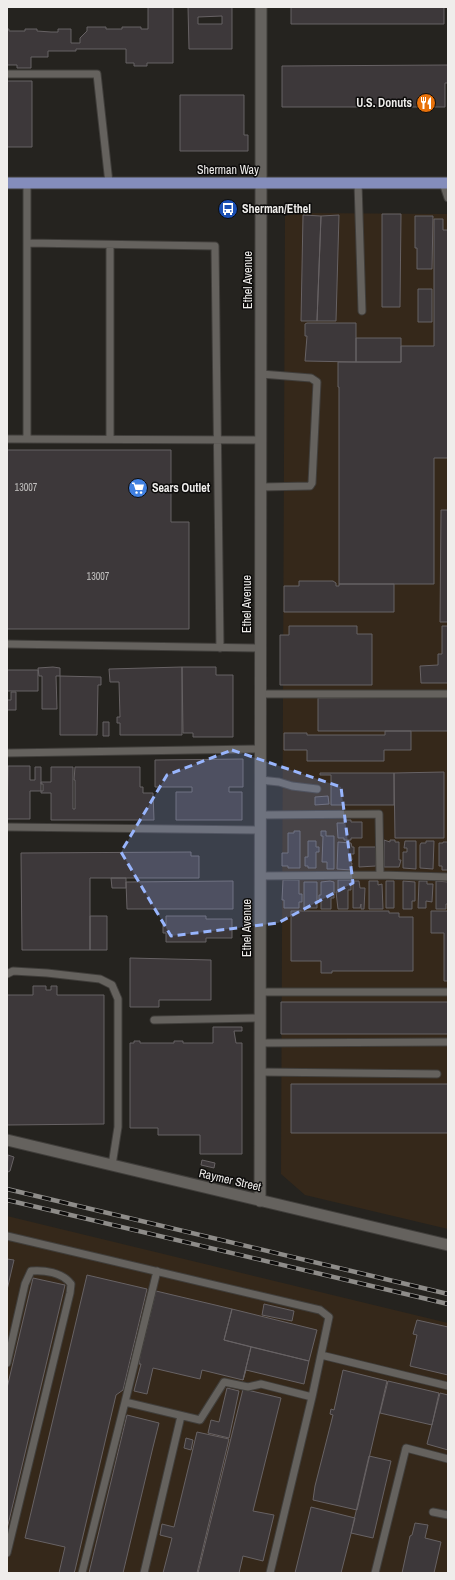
<svg xmlns="http://www.w3.org/2000/svg" width="455" height="1580" viewBox="0 0 455 1580" font-family="'Archivo Narrow',sans-serif">
	<rect width="100%" height="100%" fill="#25231f"/>
	<path fill="#35281a" d="M299,213L448,214V1229L305,1195L281,1174L285,216Z
		M7,1216L448,1323V1573H7Z"/>
	<path fill="#3d383a" stroke="#676264" fill-rule="evenodd" d="M148,7H173V63H147V66H134V63H126V49H76V51H48V57H31V68H17V65H7V29H9V31H25V29H37V31L51,32H58V29H71V43H80V38L87,31V27H106V29H122V27H141V29H148Z
		M188,7H232V49H189ZM222,16V24H198V17Z
		M291,7H444V24H291Z
		M448,65V83H445V107H282V66Z
		M7,81H32V147H7Z
		M180,95H244V135H248V151H180Z
		M382,214H401L400,307H382Z
		M303,215L321,216L317,321H301Z
		M339,215L336,321H317L321,216Z
		M415,216H433L432,269H417V248H415Z
		M434,219H443V230H448V458H434V584H339V387H338V362H401V346H434Z
		M418,289H432V322H418Z
		M307,323H356V362L305,361L307,336H305V324Z
		M356,338H401V362H356Z
		M7,450H171V522H189V629H7Z
		M441,510H448V622H440Z
		M299,581H333L336,583V586H339V584H394V612H284V586H299Z
		M289,626H357V634H372V685H280V635H289Z
		M442,626H448V683H421L420,666L438,665V654H442Z
		M53,667L60,668V676H56L57,709H42V676H39L38,668Z
		M182,667H216V675H233V737H193V733H183Z
		M182,667V735H120V723H117V717H120L119,682H110L109,669Z
		M7,670H38V691H7Z
		M60,676L101,677V685H98L97,735H60Z
		M11,692H16V710H7V700H11Z
		M448,697V731H318V698Z
		M103,722H109V736H103Z
		M385,731H411V750H384V761H307V750H284V733H307V735H385Z
		M243,759V787H229V792H242V820H176V792H192V787H155V760Z
		M8,766H30V780H35V767H41V791H30V819H7Z
		M51,767H73V809H75V780H74L75,767H140V787H143V793H153L154,820H51V793H41V791H43V784H41V782H51Z
		M444,772V838H395L394,773Z
		M320,773H394V805H331V775H320Z
		M328,796L329,804L315,805V797Z
		M344,820H351V822H362V838H351V840H344V838H338L337,823H344Z
		M294,831H300V868H288V866H282V853H288V833H294Z
		M321,831H326V836H334V869H327V862H322L323,836H321Z
		M384,840L390,842V840H395V842H399V860H401L399,867H384Z
		M308,841H316V847H319V852H316V868H308V866H305V857H308Z
		M405,841H416V869L403,868V852H407V848H404Z
		M426,841H434L433,869L420,868V845L421,843H426Z
		M338,842L351,843L352,847H354V854H351L352,860H351V863H352L351,870L337,869Z
		M443,842H448V870H442V866H439V843H443Z
		M359,847H376V866L359,867Z
		M191,852V856H199V878H90V950H22L21,853Z
		M111,878H126V888H112Z
		M283,880H299V894H302V902H299V908H284V900H282Z
		M338,880H351V890H348V909H338L336,892H338Z
		M233,881V909H127L126,882Z
		M330,881L334,882V898H331V909H321V899H319V895H321V882Z
		M353,881H359L360,888H365L364,909H361V904L360,908H353Z
		M369,881H378V885L382,884L383,909H369Z
		M386,881H394V908H386Z
		M403,881L415,882V901H412V909H403Z
		M419,881H427V884H433L432,902L426,901V908H418Z
		M436,881L448,882V904H446V909H436Z
		M304,882H317V908H304Z
		M291,911H389V913H399V917H413V971H332V973H321V961H291Z
		M431,911H448V981H444V933H431Z
		M90,916H107V950H90Z
		M166,916H206V919H232V938H206V942H166V933H163V925H166Z
		M130,958L211,960V1000H159V1007H130Z
		M33,986H46V990H51V986H57V995H104V1124L7,1125V995H33Z
		M281,1002H448V1034H281Z
		M213,1027H242V1031H234L236,1043H242V1154H200V1135H158V1128H130V1043H134V1041H140V1043H174V1041H183V1043H213Z
		M291,1084H448V1133H291Z
		M8,1155L14,1157L10,1171L8,1172L7,1171Z
		M202,1160L215,1163L214,1168L201,1165Z
		M7,1259L14,1260L7,1290Z
		M87,1275L147,1289L123,1390L116,1395L75,1570L74,1573H59L65,1547L25,1538Z
		M33,1278L65,1285L7,1529V1388Z
		M156,1291L232,1309L224,1340L251,1347L243,1380L202,1370L200,1379L153,1368L147,1394L134,1391L141,1364H139L140,1356Z
		M264,1304L294,1311L292,1321L262,1315Z
		M232,1309L317,1330L309,1361L224,1340Z
		M417,1320L448,1327V1375L410,1366L417,1335L413,1334Z
		M251,1347L309,1361L304,1384L246,1370L243,1380Z
		M343,1370L387,1381L357,1510L313,1500L315,1486L333,1415L330,1414L331,1409L334,1410Z
		M388,1381L439,1393L432,1425L380,1413Z
		M227,1388L239,1391L229,1438L208,1433L211,1420L219,1422Z
		M243,1389L281,1398L253,1511L274,1515L263,1561L243,1556L239,1573H198Z
		M440,1393L448,1395V1450L427,1444Z
		M127,1415L159,1423L153,1447L123,1573H89Z
		M197,1432L229,1439L197,1573H163L172,1538L160,1535L162,1524L174,1527Z
		M186,1438L193,1440L191,1450L184,1448Z
		M369,1456L391,1461L373,1538L351,1533Z
		M311,1507L355,1518L341,1573H295Z
		M415,1523L428,1525L425,1538L441,1542L434,1573H402L410,1536L412,1535Z"/>
	<g fill="none" stroke-linecap="round" stroke-linejoin="round">
		<g stroke="#403e3b" stroke-width="9">
			<path id="service" d="M7,74H97L109,183
				M358,183L362,311
				M443,183L448,198
				M27,243L215,246L220,648
				M110,245V439
				M261,374L311,378L317,382L312,483L310,486L261,487
				M7,439L261,440
				M27,439V183
				M7,644L260,648
				M260,694H448
				M7,753L260,749
				M260,780L279,782L292,786L317,789
				M260,815L379,814L380,875L448,877
				M7,827L260,830
				M260,876L380,875
				M7,974L13,971L47,973L100,979L112,985L118,999V1127L112,1165
				M260,992H448
				M154,1020L260,1018
				M260,1043L448,1042
				M260,1072L437,1074
				M7,1236L320,1310L329,1317L312,1397L270,1573
				M321,1355L448,1386
				M7,1363L25,1284L31,1271C44,1270 62,1272 71,1284L70,1293L7,1553
				M125,1402L157,1271
				M433,1512L448,1515
				M82,1573L125,1402L200,1420L224,1382L248,1387L261,1384L312,1397
				M144,1573L181,1416
				M375,1573L406,1448L448,1459"/>
		</g>
		<g stroke="#403e3b" stroke-width="13">
			<path id="minor" d="M7,1140L448,1245
				M260,1201L261,183"/>
		</g>
		<g stroke="#403e3b" stroke-width="13">
			<path id="tertiary" d="M261,7V183"/>
		</g>
		<g stroke="#403e3b" stroke-width="13">
			<path id="primary" d="M7,183H448"/>
		</g>
		<use href="#service" stroke="#65625e" stroke-width="7"/>
		<use href="#minor" stroke="#65625e" stroke-width="11"/>
		<use href="#tertiary" stroke="#65625e" stroke-width="11"/>
		<use href="#primary" stroke="#848dbb" stroke-width="11"/>
		<g stroke="#8e8c89" stroke-width="4.5">
			<path id="rail" d="M7,1189L448,1294
				M7,1200L448,1304"/>
		</g>
		<use href="#rail" stroke="#0d0c0b" stroke-width="3" stroke-dasharray="9" stroke-linecap="butt"/>
	</g>
	<path fill="#98b5fd" fill-opacity="0.2" stroke="#98b5fd" stroke-width="3" stroke-dasharray="8 5" stroke-linejoin="round" d="M232,750L341,787L353,883L278,923L171,936L121,852L167,775Z"/>
	<defs>
		<g id="restaurant-disc" transform="scale(1)"><circle r="9.5" fill="#e8710a" stroke="#0d0c0b"/><path d="M-5-6h1v4h1v-4h1v4h1v-4h1v5L-1.5 .5V6h-2V.5L-5-1ZM5-6V6H3V1.5H1.5Q1.5-4 5-6Z" fill="#fff"/></g>
		<g id="bus-disc" transform="scale(1)"><circle r="9.5" fill="#1a4fb4" stroke="#0d0c0b"/><path d="M-5-6H5V4H4V6H2V4H-2V6H-4V4H-5ZM-3.5-4V0h7V-4ZM-3.5 1.2v1.5H-2V1.2ZM2 1.2v1.5H3.5V1.2Z" fill="#fff"/></g>
		<g id="supermarket-disc" transform="scale(1)"><circle r="9.5" fill="#3f7fe0" stroke="#0d0c0b"/><path d="M-6-5.5h2.5l.6 2H6L4.5 2H-2.5L-4.4-4H-6ZM-1.5 3.2a1.3 1.3 0 1 0 .1 0ZM3 3.2a1.3 1.3 0 1 0 .1 0Z" fill="#fff"/></g>
	</defs>
	<g fill-rule="evenodd">
		<use href="#restaurant-disc" x="426" y="103"/>
		<use href="#bus-disc" x="228" y="209"/>
		<use href="#supermarket-disc" x="138" y="488"/>
	</g>
	<g text-anchor="middle" stroke-width="3" stroke-linejoin="round" paint-order="stroke">
		<g font-size="10" fill="#c2c0bf">
			<text x="26" y="491">13007</text>
			<text x="98" y="580">13007</text>
		</g>
		<g font-size="12" font-weight="bold" fill="#efedeb" stroke="#0d0c0b" text-anchor="start">
			<text x="412" y="107" text-anchor="end">U.S. Donuts</text>
			<text x="242" y="213">Sherman/Ethel</text>
			<text x="152" y="492">Sears Outlet</text>
		</g>
		<g font-size="12" fill="#efedeb" stroke="#0d0c0b">
			<text x="228" y="174">Sherman Way</text>
			<text transform="translate(248 280) rotate(-90)" y="4">Ethel Avenue</text>
			<text transform="translate(247 604) rotate(-90)" y="4">Ethel Avenue</text>
			<text transform="translate(247 928) rotate(-90)" y="4">Ethel Avenue</text>
			<text transform="translate(230 1180) rotate(13)" y="4">Raymer Street</text>
		</g>
	</g>
	<rect width="455" height="1580" fill="none" stroke="#efedeb" stroke-width="16"/>
</svg>
